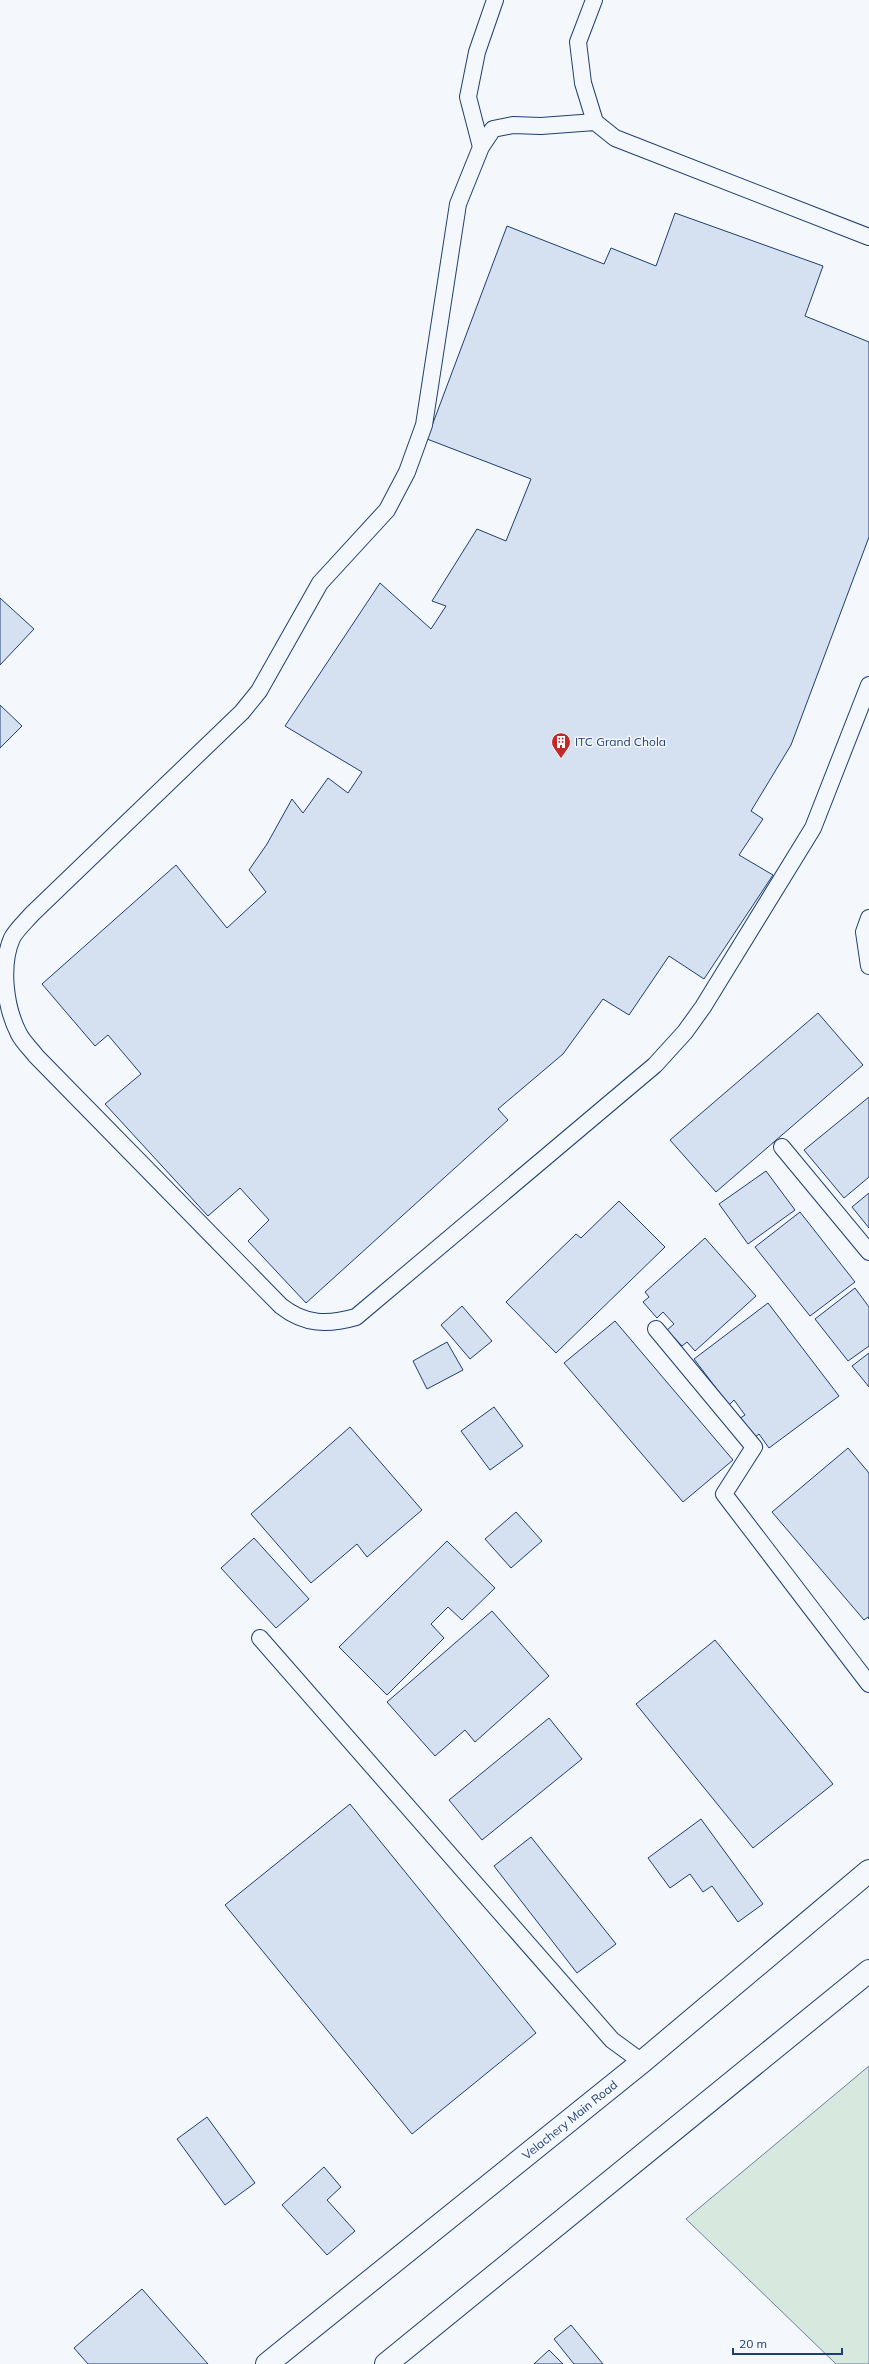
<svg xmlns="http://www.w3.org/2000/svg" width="869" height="2364" viewBox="0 0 869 2364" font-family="Mulish,sans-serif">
	<rect width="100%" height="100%" fill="#f4f7fb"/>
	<path fill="#d7e8df" stroke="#687fa3" d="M869,2066V2364H836L686,2219Z"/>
	<path fill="#d5e0f0" stroke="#1d3f73" d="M675,213L823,266L805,316L869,342V537L791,745L751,811L763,819L739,855L773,875L704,979L669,956L629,1015L603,999L563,1054L498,1109L508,1120L306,1303L248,1241L269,1220L240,1188L208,1216L105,1104L141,1074L108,1035L95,1046L42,984L176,865L227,928L266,892L249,870L267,844L292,799L303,813L328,778L348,793L362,772L285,726L380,583L431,629L446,606L432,601L477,529L506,541L531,479L427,439L507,226L604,264L611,248L656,266Z
		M0,598L34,629L0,665Z
		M0,705L22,726L0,748Z
		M818,1013L863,1065L716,1192L670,1140Z
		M869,1097V1177L844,1198L804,1150Z
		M766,1171L795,1210L748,1244L719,1204Z
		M869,1193V1228L852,1207Z
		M619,1201L665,1247L556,1353L506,1302L576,1234L581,1238Z
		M800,1212L855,1282L810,1316L755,1247Z
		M705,1238L756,1296L695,1351L687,1342L682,1346L667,1330L674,1324L663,1312L657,1318L643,1302L649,1297L645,1292Z
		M855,1288L869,1307V1346L848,1361L815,1319Z
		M768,1303L839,1396L769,1448L759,1434L754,1438L739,1419L745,1415L734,1400L729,1405L694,1359Z
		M462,1306L492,1341L470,1359L441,1325Z
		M615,1321L733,1460L683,1502L564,1363Z
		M447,1342L463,1370L427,1389L413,1361Z
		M869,1353V1387L852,1366Z
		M494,1407L523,1446L490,1470L461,1431Z
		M350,1427L422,1510L367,1557L357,1544L311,1583L251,1514Z
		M848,1448L869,1473V1619L868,1617L864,1620L772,1512Z
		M516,1512L542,1541L511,1568L485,1539Z
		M254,1538L309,1599L276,1628L221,1568Z
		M447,1541L495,1588L462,1620L448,1607L431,1624L444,1638L387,1695L339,1647Z
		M492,1611L549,1676L475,1742L465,1730L435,1756L387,1702Z
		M715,1640L833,1784L753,1848L636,1704Z
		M549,1718L582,1759L482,1840L449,1800Z
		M350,1804L536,2033L412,2134L225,1905Z
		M701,1819L763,1904L738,1922L712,1886L703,1892L690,1874L670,1888L648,1858Z
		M531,1837L616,1944L577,1973L494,1866Z
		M207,2117L255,2183L225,2205L177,2139Z
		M324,2167L341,2187L327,2200L355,2231L327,2255L282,2205Z
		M142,2289L208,2364H88L74,2348Z
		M571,2325L603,2364H574L554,2339Z
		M549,2350L563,2364H534Z"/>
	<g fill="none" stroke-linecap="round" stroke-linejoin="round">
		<g stroke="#1d3f73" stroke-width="18">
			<path id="service" d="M594,0L578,42L583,83L595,122L615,138L869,237
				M595,122L541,126L513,125L493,129L481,147L458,204L424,425L407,472L387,510L320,583L259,691L242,712L32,914C25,922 17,929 12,938C0,966 5,1007 19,1034C23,1042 31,1049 36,1056L281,1306C305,1325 328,1325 356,1317L655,1065L685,1032L703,1007L813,828L869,685
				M481,147L468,97L477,52L495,0
				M869,918L864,932L869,966
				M782,1147L869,1252
				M656,1329L754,1447L724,1494L869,1684
				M260,1638L612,2040L642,2062"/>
		</g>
		<g stroke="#1d3f73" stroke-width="24">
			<g id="secondary">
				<path id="s1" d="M267,2364L642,2062L869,1871"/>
				<path d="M386,2364L869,1971"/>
			</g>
		</g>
		<use href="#service" stroke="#f4f7fb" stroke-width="16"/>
		<use href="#secondary" stroke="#f4f7fb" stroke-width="22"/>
	</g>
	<defs>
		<g id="building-pin" transform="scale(1)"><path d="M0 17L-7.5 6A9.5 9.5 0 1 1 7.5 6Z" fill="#c62828" stroke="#f4f7fb"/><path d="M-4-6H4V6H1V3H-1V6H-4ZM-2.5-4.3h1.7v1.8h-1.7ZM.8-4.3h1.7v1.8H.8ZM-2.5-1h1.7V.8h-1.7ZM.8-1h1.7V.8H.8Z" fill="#fff"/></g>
	</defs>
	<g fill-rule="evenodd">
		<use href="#building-pin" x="561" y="742"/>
	</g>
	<g text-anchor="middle" stroke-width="3" stroke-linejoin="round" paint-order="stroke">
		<g font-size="12" fill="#1d3f73" stroke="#f4f7fb" text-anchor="start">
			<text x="575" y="746">ITC Grand Chola</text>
		</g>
		<g font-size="12" fill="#1d3f73" stroke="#f4f7fb">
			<text dy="4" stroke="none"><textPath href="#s1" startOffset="389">Velachery Main Road</textPath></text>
		</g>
	</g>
	<path d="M733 2348v6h109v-6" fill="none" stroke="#1d3f73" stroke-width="2"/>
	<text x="739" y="2348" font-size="12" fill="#1d3f73" stroke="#f4f7fb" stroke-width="3" paint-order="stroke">20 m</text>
</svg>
